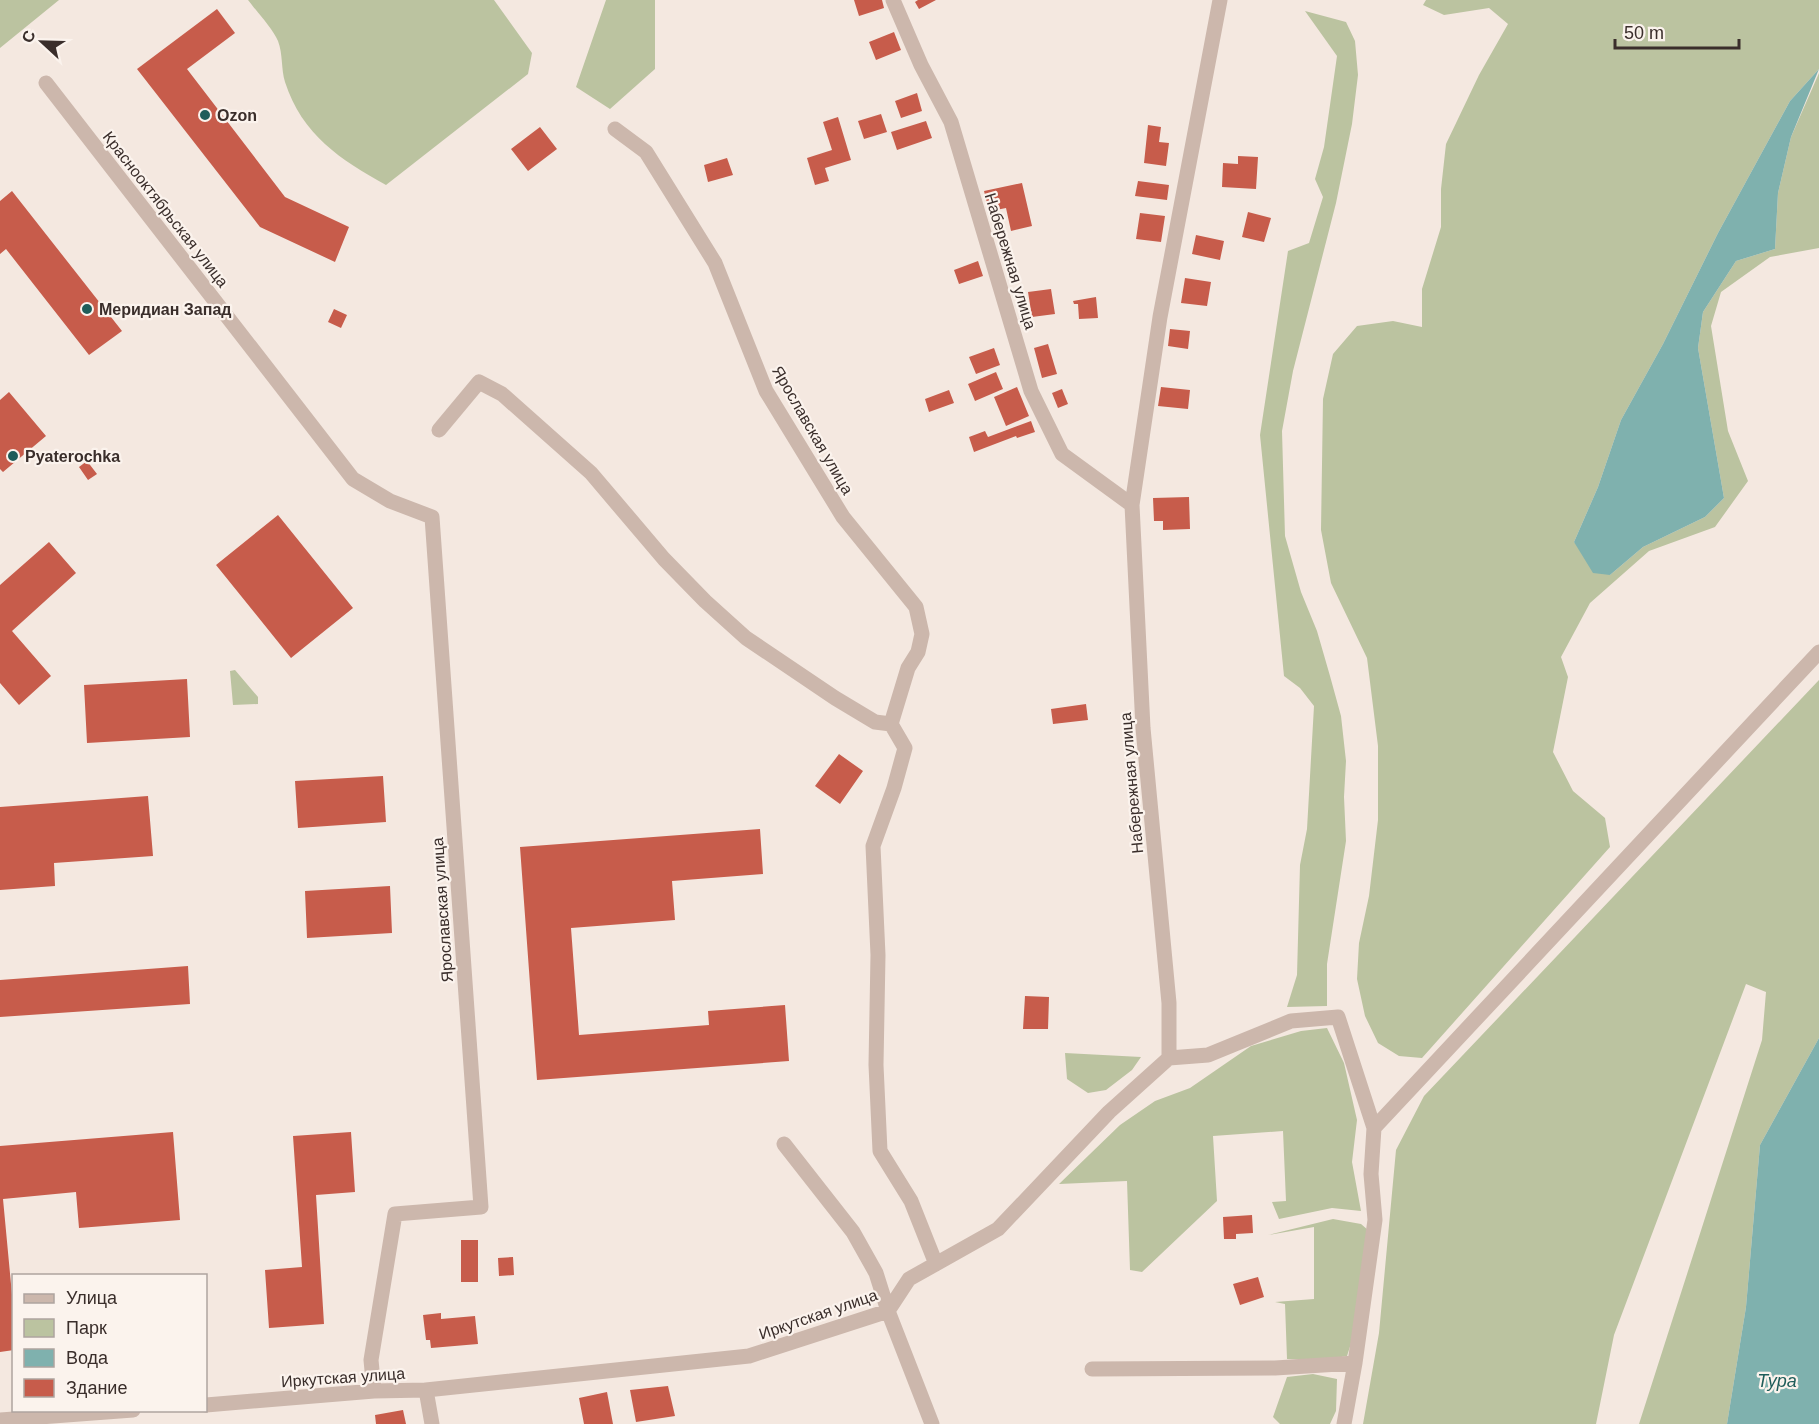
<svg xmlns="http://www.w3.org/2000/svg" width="1819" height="1424" viewBox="0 0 1819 1424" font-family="Arial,sans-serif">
	<rect width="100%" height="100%" fill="#f4e8e0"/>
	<path fill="#bbc3a0" d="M0,0H59L0,48Z
		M248,0H494L532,53L528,74L386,185C341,160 302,135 285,82C281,69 283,54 278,41C273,29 257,12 248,0Z
		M606,0H655V69L610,109L576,87Z
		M1426,0H1819V69L1790,101L1718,233L1663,344L1621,420L1598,487L1574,542L1610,575L1643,547L1705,517L1724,498L1698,348L1703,312L1736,261L1775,249L1778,193L1791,137L1819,73V248L1770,257L1721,292L1711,326L1728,431L1748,481L1715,527L1649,551L1590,603L1561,657L1568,677L1553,752L1573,791L1605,818L1610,847L1422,1058L1399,1056L1378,1043L1365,1016L1357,979L1359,943L1369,896L1378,820V746L1367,658L1331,583L1321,530L1323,399L1333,354L1357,326L1393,321L1422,327V289L1441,227V189L1446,144L1479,75L1508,24L1489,8L1444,15L1423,5Z
		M1305,11L1346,22L1355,41L1358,75L1352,124L1336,203L1293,371L1282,431L1285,536L1301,592L1317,631L1330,676L1341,716L1346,761L1344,797L1346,841L1327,964V1006L1287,1007L1297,975L1300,865L1307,829L1314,706L1300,688L1284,676L1260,435L1288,251L1309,243L1323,197L1315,179L1324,147L1337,56Z
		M235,670L258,697V704L233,705L230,671Z
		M1819,680V1038L1760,1145L1746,1307L1727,1424H1639L1762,1040L1766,992L1746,984L1614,1335L1596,1424H1363L1379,1333L1396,1150L1424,1096Z
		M1327,1028L1344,1063L1357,1120L1352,1162L1361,1211L1332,1208L1279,1219L1272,1202L1286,1201L1283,1131L1213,1136L1217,1201L1142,1272L1130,1270L1127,1181L1059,1184L1120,1125L1155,1101L1190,1088L1251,1046L1301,1031Z
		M1065,1053L1141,1057L1132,1070L1106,1090L1088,1093L1067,1079Z
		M1333,1219L1361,1224L1368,1230L1355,1331L1347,1356L1325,1360L1287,1359L1285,1304L1275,1302L1314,1299V1227L1268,1235Z
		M1313,1374L1337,1379L1336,1411L1330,1424H1280L1273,1417L1287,1377Z"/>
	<path fill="#7fb1ae" d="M1819,69L1791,137L1778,193L1775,249L1736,261L1703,312L1698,348L1724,498L1705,517L1643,547L1610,575L1593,573L1574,542L1598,487L1621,420L1663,344L1718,233L1790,101Z
		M1819,1038V1424H1727L1746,1307L1760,1145Z"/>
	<path fill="#c75c4b" d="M854,0H882L884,8L859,16Z
		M918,0H936L919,9L915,2Z
		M217,9L235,33L187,69L285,197L349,227L335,262L260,227L137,69Z
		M894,32L901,50L876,60L869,42Z
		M917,93L922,111L901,118L895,101Z
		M881,114L887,132L864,139L858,121Z
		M838,117L851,160L825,168L829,181L815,185L807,158L832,150L823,122Z
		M926,121L932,138L897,150L891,132Z
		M1148,125L1161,127L1159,142L1169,143L1166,166L1144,163Z
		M540,127L557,149L528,171L511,149Z
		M1238,156L1258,157L1256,189L1222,187L1223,163L1238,164Z
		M727,158L733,175L708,182L704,165Z
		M1138,181L1169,185L1167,200L1135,196Z
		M1022,183L1032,226L1011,231L1006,208L996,210L994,201L987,203L984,191Z
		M12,191L122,331L89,355L6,249L0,254V201Z
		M1248,212L1271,218L1264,242L1242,237Z
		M1140,213L1165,216L1161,242L1136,239Z
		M1196,235L1224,241L1220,260L1192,254Z
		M978,261L983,276L959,284L954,270Z
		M1185,278L1211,282L1207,306L1181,303Z
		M1051,289L1055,314L1032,317L1028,292Z
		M1096,297L1098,318L1079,319L1078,304H1074L1073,301Z
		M334,309L347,315L341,328L328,322Z
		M1170,329L1190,331L1188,349L1168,346Z
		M1048,344L1057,374L1042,378L1034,348Z
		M994,348L1000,365L976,374L969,357Z
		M996,372L1003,389L975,401L968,384Z
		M1017,387L1029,416L1006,426L994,397Z
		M1161,387L1190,390L1188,409L1158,406Z
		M1062,389L1068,404L1058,408L1052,393Z
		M949,390L954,403L929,412L925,399Z
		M9,392L46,436L3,472L0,469V400Z
		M1031,421L1035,432L1017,438L1016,436L974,452L969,437L985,431L988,437Z
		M87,461L97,474L88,480L79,467Z
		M1189,497L1190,529L1163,530V521H1154L1153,498Z
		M278,515L353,608L291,658L216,565Z
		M49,542L76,573L12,631L51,676L19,705L0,683V585Z
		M187,679L190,737L87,743L84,685Z
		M1086,704L1088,720L1053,724L1051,709Z
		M839,754L863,771L840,804L815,786Z
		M383,776L386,822L298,828L295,781Z
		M148,796L153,856L54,863L55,886L0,890V807Z
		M760,829L763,874L672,881L675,920L571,928L579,1035L709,1025L708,1011L785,1005L789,1061L537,1080L520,847Z
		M390,886L392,933L307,938L305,891Z
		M188,966L190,1004L0,1017V980Z
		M1025,996L1049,997L1048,1029H1023Z
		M173,1132L180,1220L79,1228L76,1192L3,1199L14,1316V1350L0,1352V1146Z
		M351,1132L355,1192L316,1195L324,1324L269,1328L265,1270L302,1267L293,1136Z
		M1252,1215L1253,1233L1236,1234V1239H1224L1223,1217Z
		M461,1240H478V1282H461Z
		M513,1257L514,1275L499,1276L498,1258Z
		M1258,1277L1264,1297L1240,1305L1233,1284Z
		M441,1313V1319L475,1316L478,1344L431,1348L430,1340H426L423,1315Z
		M668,1386L675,1416L636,1422L630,1390Z
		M607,1392L613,1424H584L579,1398Z
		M403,1410L406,1424H376L375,1415Z"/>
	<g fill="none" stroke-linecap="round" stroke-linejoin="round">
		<path stroke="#ccb7ac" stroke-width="15" d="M893,0L921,65L951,122L1031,391L1062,454L1132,505
			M46,83L353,479L390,501L432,517L481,1207L395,1214L371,1360L374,1391
			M615,129L646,152L715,263L766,391L843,517L916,607L922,634L918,652L908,668L891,724
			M439,430L479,382L502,394L591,473L664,559L705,601L746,638L835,698L875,722L891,724L905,748L894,788L873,846L878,955L876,1065L880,1151L911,1201L936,1264
			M1169,1058V1003L1143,728L1132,505L1160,317L1220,0
			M1374,1128L1819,652
			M784,1144L853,1232L876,1273L888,1311L932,1424
			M1092,1369L1275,1368L1355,1363
			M426,1390L432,1424
			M206,1405L374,1391L426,1390L749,1356L888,1311L909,1279L998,1229L1109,1112L1169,1058L1208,1055L1291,1021L1338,1017L1374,1128L1371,1174L1375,1220L1355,1363L1344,1424
			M0,1420L133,1410"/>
	</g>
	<g fill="#1f5d5a" stroke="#fbf3ed" stroke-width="2">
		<circle cx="205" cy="115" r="6"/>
		<circle cx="87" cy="309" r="6"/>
		<circle cx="13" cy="456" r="6"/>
	</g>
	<g text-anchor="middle" stroke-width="4.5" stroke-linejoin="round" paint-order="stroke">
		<g font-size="16" font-weight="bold" fill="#3a2e2b" stroke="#fbf3ed" text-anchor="start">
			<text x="217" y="121">Ozon</text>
			<text x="99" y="315">Меридиан Запад</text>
			<text x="25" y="462">Pyaterochka</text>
		</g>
		<g font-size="16" fill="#3a2e2b" stroke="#fbf3ed">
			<text transform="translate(166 209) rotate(52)" y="6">Краснооктябрьская улица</text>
			<text transform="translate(1011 261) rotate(73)" y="6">Набережная улица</text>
			<text transform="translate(813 430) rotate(60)" y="6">Ярославская улица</text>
			<text transform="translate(1131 783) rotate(-95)" y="6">Набережная улица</text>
			<text transform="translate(442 910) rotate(-94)" y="6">Ярославская улица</text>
			<text transform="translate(818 1314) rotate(-19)" y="6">Иркутская улица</text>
			<text transform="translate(343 1377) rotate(-4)" y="6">Иркутская улица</text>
		</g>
		<g font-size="18" font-style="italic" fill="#1f5d5a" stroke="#fbf3ed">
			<text x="1777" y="1387">Тура</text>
		</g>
	</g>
	<rect x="12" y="1274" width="195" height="138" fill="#fbf3ed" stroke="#aea49f" stroke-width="1.5"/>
	<rect x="24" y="1294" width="30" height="9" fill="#ccb7ac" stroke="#aea49f" stroke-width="1.5"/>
	<text x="66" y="1304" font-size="18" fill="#3a2e2b">Улица</text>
	<rect x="24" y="1319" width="30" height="18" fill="#bbc3a0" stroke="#aea49f" stroke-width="1.5"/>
	<text x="66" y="1334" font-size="18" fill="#3a2e2b">Парк</text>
	<rect x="24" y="1349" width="30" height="18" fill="#7fb1ae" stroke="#aea49f" stroke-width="1.5"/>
	<text x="66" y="1364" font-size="18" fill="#3a2e2b">Вода</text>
	<rect x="24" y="1379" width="30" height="18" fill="#c75c4b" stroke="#aea49f" stroke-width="1.5"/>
	<text x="66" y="1394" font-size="18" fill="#3a2e2b">Здание</text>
	<g transform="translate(42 42) rotate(292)" stroke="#fbf3ed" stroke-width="4.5" paint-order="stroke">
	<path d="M0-4.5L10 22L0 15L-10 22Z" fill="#3a2e2b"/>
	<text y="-9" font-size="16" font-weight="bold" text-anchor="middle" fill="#3a2e2b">С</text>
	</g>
	<path d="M1615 39v9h124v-9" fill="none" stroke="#3a2e2b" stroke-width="3"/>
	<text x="1624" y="39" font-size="18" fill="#3a2e2b" stroke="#fbf3ed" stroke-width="4.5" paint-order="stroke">50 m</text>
</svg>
